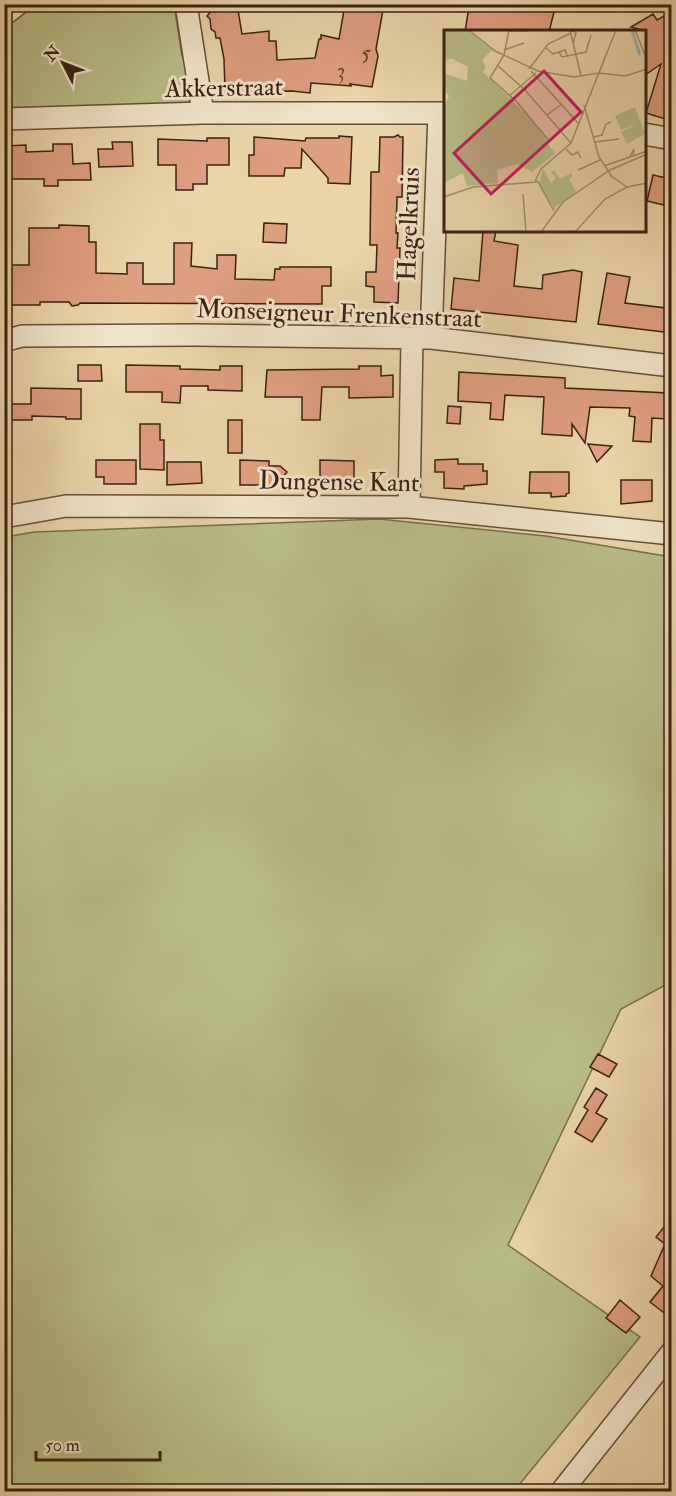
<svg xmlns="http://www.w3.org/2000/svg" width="676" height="1496" viewBox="0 0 676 1496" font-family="'IM FELL Double Pica',serif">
	<rect width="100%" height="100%" fill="#ead4a9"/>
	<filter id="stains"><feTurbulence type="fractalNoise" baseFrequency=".00333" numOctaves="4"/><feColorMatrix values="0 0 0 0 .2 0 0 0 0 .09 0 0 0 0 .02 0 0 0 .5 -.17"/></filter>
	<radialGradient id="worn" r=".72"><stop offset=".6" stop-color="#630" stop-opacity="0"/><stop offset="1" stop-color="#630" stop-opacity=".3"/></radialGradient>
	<path fill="#b9bc86" stroke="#7a6e4b" stroke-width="1.5" d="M30,5H174L182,56L189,61L195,102L191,109L5,113V24Z
		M379,519L546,536L671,557V982L621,1009L508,1245L640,1337L514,1491L5,1492V537L34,532Z"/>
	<path fill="#de9e80" stroke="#3a2110" stroke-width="1.5" d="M211,4H237L242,34L269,31V41H276L277,60L315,58L319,39H321V35L339,39L345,4H384L376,49L378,56L372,87L350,84L351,86L311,83L310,93L292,91L225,92L224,59L220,38H216L215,32L211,29L210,19L207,16L212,10Z
		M474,4H512L554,12L549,32H465L469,7L474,8Z
		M671,12L672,88L669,98H672V121L646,113L661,64L645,75V31L631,27L653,14L657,20Z
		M398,135L400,137H403L402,197H397L396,233H398L397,248H400L398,303L374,302V287L366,286V272H376L377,245H370L371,172H379L380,137H394Z
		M339,136L352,137L350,184L328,183V178L302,149L301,168H285L284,176H249V155H254V137L305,141L306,138H339Z
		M207,138H229V165H207V184H193V190H176V165H158V139L207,141Z
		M112,142H132L133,166L99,167L98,149H113Z
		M53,144H72L73,164L90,163L91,180H58V186H44V179H4L6,146L26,145V152L53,151Z
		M653,175L671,179L664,205L647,201Z
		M264,223L287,224L286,243L263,242Z
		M59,225L89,226V242H96V273L127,274V263H143V284H174V243H192L191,266L217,269V255H236L235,279L274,280L275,269H280V267H331V286H322V304L80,303L78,305L72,306L69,302H40V305H4L7,265H29V228H59Z
		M483,231H496L494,241L518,245L514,286L542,289L543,275L573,270L582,272L576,322L451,309L454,278L479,281Z
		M607,273L630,277L625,303L666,308L665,316L672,317V333L598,324Z
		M78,365H101L102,381H78Z
		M126,365L180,366V369L220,370V366H242V391L208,390V386H181L180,403L162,402V392H126Z
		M359,366H381V376L393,375V397L349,398V387H322L320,420H302V397H265L267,370L359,369Z
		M459,372L565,378V388L669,393L668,419L652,418L651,442L633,441L635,417L629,416L630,408L590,407L585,443L572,424V436L542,434L544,397L505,395L503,420L490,419L491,403L458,401Z
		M31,388L81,389V419H66V417L32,416V420H4V404H31Z
		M448,406L461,407L460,424L447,423Z
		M228,420H242V453H228Z
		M140,424H160V440H164V470L140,469Z
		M588,444L612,446L597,462Z
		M458,459V464H483V471H487V484L464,486V489L444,488V472H435V460Z
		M96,460H136V484H104V477H96Z
		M240,460L269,461V466H280L287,472L276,485H240Z
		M320,460L354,461V486L320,485Z
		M167,462H201L202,483L167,485Z
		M530,472H569V493L566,494V496L551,497V493H529Z
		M621,480H652V501L621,504Z
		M598,1054L617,1064L609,1077L590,1067Z
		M596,1088L607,1095L596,1113L607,1119L592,1142L575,1132L588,1110L584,1107Z
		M664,1227L671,1233L672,1231V1319L650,1302L663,1286L651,1276L665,1244L656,1237Z
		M620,1300L640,1317L626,1333L606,1318Z"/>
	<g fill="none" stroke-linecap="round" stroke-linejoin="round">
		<g stroke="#664e36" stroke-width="24">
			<path id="minor" d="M186,4L203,113
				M4,15L18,4
				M4,119L203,113H445
				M644,134L672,139
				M431,338L439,113
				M4,341L22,336L195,335L431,338L672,366
				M409,507L412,338
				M4,517L66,506L409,507L672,534
				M561,1492L672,1352"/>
		</g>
		<use href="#minor" stroke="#f1e3c7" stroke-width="21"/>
	</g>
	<g text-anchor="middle" stroke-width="6" stroke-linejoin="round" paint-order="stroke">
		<g font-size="22" fill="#63402c">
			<text x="366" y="60">5</text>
			<text x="341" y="78">3</text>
		</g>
		<g font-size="26" fill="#3a2110" stroke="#f1e3c7">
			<text transform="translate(224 87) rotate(-1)" y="9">Akkerstraat</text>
			<text transform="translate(408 224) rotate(-88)" y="9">Hagelkruis</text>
			<text transform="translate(339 313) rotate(2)" y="9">Monseigneur Frenkenstraat</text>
			<text transform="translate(339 481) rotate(1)" y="9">Dungense Kant</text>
		</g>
	</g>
	<g transform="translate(444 30)">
		<rect width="202" height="202" fill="#ead4a9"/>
		<path d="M0,0H25L48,20L38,30L42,37L39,42L90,92L111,124L88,142L73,134L53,140L54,153L23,156L19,143L0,153V76L5,66L0,60V43L23,51L24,37L7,28L0,32ZM191,77L201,104L183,114L177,102L194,93L177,100L171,86ZM99,138L107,153L112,148L107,143L110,140L116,149L127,143L129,146L125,149L132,162L110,178L95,155Z" fill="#b9bc86"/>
		<path fill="none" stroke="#98b8ab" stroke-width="3" d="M188,0L196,25"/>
		<path fill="none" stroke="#a48c6c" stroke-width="1.5" d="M25,0L51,21L94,41L130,47L155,43L181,46L203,39M126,0L137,46M191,0L203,30M64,1H85M126,1L132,2L129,14M102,18L109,24L121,20L123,25M60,20L80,13M115,22L118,27L142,22L147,5M60,25L46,48L73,72L106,112M60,25L65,0M53,35L81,60L127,113M85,39L104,14L127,3M87,41L134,93M65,66L92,43M140,75L155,127L168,147M103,85L118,74M150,107L158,105L162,94L167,92M151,112L175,109M122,119L128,125L134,122L137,128M185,128L190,119L189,127M160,136L203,121M134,140L156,130M167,146L183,157M93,150L110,181M91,151L97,139L127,113L172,0M79,164L82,202M0,167L29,157L93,152M97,202L119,172L166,140L203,124M131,202L161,169L183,157L203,153"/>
		<path fill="#c2185b" fill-opacity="0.15" stroke="#c2185b" stroke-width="3" d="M100,41L137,82L47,164L10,123Z"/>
		<rect width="202" height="202" fill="none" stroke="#3a2110" stroke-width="3"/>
	</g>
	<rect width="676" height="1496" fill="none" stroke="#ead4a9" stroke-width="24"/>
	<rect x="6" y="6" width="664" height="1484" fill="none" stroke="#3a2110" stroke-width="3"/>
	<rect x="12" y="12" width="652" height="1472" fill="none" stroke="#3a2110" stroke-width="1.5"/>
	<g transform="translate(63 63) rotate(312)" stroke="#f1e3c7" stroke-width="4.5" paint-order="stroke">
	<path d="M0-4.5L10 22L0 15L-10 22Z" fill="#3a2110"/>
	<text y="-9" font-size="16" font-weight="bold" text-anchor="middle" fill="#3a2110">N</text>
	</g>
	<path d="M36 1451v9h124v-9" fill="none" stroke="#3a2110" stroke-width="3"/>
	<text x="45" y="1451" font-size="18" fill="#3a2110" stroke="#f1e3c7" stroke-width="4.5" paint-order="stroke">50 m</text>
	<rect width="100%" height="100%" filter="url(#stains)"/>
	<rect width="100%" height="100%" fill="url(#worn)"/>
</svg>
